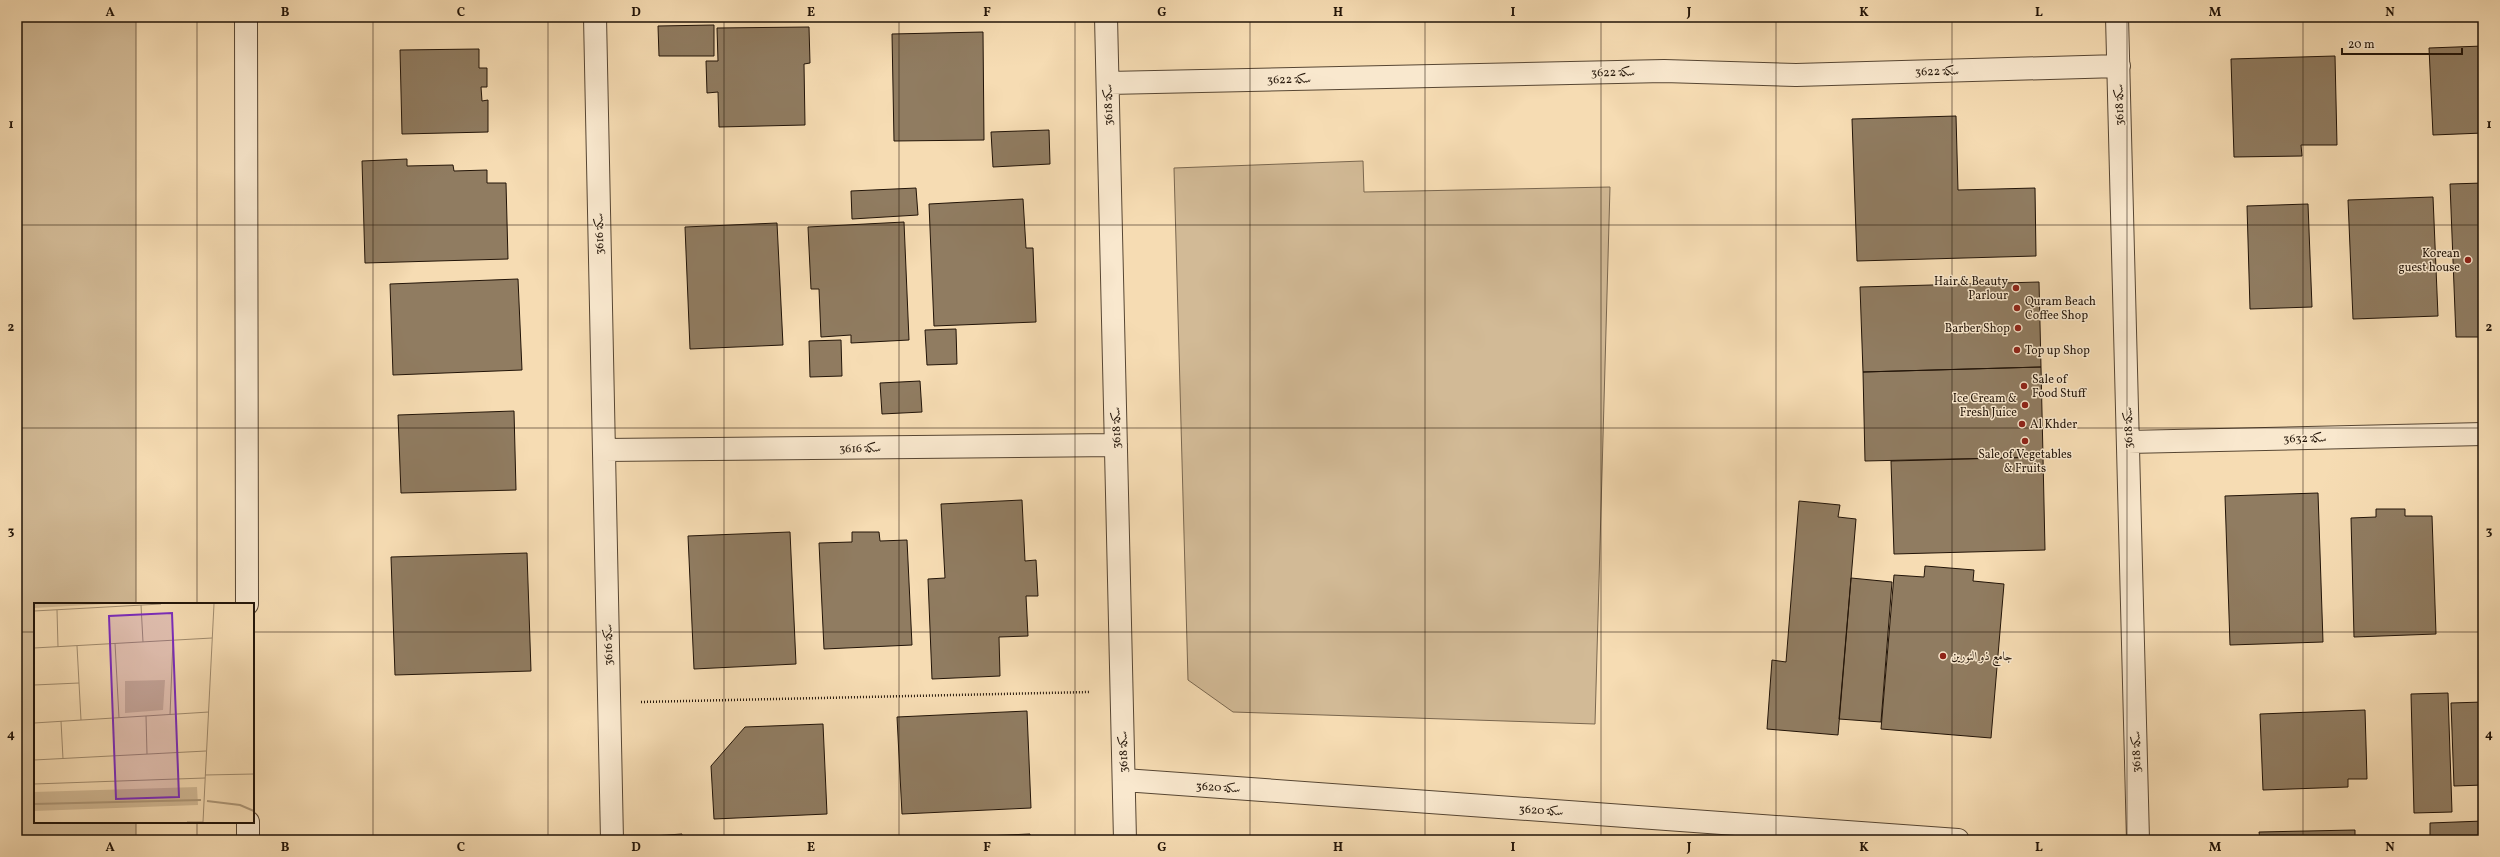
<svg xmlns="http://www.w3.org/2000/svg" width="2500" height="857" viewBox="0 0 2500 857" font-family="Vollkorn,Amiri,serif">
	<rect width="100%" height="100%" fill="#f6dcb3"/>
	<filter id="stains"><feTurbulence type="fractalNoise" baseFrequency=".005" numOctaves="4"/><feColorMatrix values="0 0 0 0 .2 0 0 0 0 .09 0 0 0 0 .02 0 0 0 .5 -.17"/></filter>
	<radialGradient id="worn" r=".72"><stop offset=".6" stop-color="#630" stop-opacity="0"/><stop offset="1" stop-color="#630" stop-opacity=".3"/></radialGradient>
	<path fill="#d2ba96" stroke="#7a674f" d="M17,17H136V604H35V822H136V840H17Z
		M1363,161L1364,192L1610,187L1595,724L1233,712L1188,680L1174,168Z"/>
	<path fill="#907c61" stroke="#221408" d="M388,17H467L388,20Z
		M2229,17H2308L2229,19Z
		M714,25V56H659L658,26Z
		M809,27L810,63L804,64L805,125L719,127L718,92L707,93L706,61H718L717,28Z
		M983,32L984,140L894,141L892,34Z
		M2483,46V133L2433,135L2429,48Z
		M479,49V68H487V87H481L482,101L488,100V132L402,134L400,50Z
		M2335,56L2337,145H2301L2302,156L2234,157L2231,59Z
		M1956,116L1958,190L2035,188L2036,256L1857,261L1852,119Z
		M1049,130L1050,164L993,167L991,132Z
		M407,159V166L453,165L454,171L487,170V183H506L508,259L365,263L362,161Z
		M2483,183V337H2456L2450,184Z
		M916,188L918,215L852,219L851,191Z
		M2433,197L2438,316L2353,319L2348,200Z
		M1023,199L1026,248H1033L1036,322L934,326L929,204Z
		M2308,204L2312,307L2250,309L2247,206Z
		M904,222L909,340L851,343V335L821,337L819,289H811L808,227Z
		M777,223L783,345L690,349L685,227Z
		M518,279L522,370L393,375L390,284Z
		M2039,282L2041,367L1863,372L1860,287Z
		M956,329L957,364L927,365L925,330Z
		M841,340L842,376L810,377L809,341Z
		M2041,367L2043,457L1865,461L1863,372Z
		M920,381L922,412L882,414L880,383Z
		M514,411L516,490L401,493L398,415Z
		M2043,457L2045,550L1894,554L1891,461Z
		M2318,493L2323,642L2230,645L2225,496Z
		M1022,500L1025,561L1036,560L1038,596H1026L1028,636L999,637L1000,676L932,679L928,579L945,578L941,504Z
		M1799,501L1840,505L1838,517L1856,519L1838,735L1767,729L1772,660L1786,662Z
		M2376,509H2405V516H2432L2436,634L2354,637L2351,518L2376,517Z
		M790,532L796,664L694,669L688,536Z
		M852,532H879L880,541L907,540L912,645L824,649L819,543L852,542Z
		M527,553L531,671L395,675L391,557Z
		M1925,566L1974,570L1973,581L2004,584L1991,738L1881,729L1894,575L1924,577Z
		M1851,578L1892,582L1881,722L1839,719Z
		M2448,693L2452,812L2414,813L2411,694Z
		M2483,702V785L2454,786L2451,703Z
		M2365,710L2367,779H2348V787L2263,790L2260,714Z
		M1027,711L1031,808L902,814L897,717Z
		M823,724L827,814L714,819L711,766L745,727Z
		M2483,821V840H2430V823Z
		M2355,830V840H2260L2259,832Z
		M682,834V840H653V836Z
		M1030,834L1031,840H918V839Z"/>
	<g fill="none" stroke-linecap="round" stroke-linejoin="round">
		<g stroke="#574633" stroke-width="24">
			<path id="minor" d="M246,17L247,604
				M595,17L612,840
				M1106,17L1125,840
				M2117,17L2138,840
				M1108,83L1664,71L1796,75L2119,66
				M2128,442L2483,434
				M604,450L1116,445
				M1124,780L1958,840
				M248,822V840"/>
		</g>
		<path stroke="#221408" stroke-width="2.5" stroke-dasharray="1 2" stroke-linecap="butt" d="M641,702L1090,692"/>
		<use href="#minor" stroke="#f9e8ce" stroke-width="22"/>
	</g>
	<path fill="none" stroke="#221408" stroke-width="1" stroke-opacity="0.55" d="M197,17V604M373,17V840M548,17V840M724,17V840M899,17V840M1075,17V840M1250,17V840M1425,17V840M1601,17V840M1776,17V840M1952,17V840M2127,17V840M2303,17V840M17,225H2483M17,428H2483M17,632H35M253,632H2483M197,822V840"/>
	<g fill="#8f2418" stroke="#f9e8ce" stroke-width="1.5">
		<circle cx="2468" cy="260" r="4"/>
		<circle cx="2016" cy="288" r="4"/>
		<circle cx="2017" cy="308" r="4"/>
		<circle cx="2018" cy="328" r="4"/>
		<circle cx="2017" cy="350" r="4"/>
		<circle cx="2024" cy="386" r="4"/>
		<circle cx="2025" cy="405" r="4"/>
		<circle cx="2022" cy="424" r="4"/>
		<circle cx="2025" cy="441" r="4"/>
		<circle cx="1943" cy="656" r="4"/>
	</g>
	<g text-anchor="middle" stroke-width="3" stroke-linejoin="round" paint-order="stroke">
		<g font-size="12" fill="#221408" stroke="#f9e8ce">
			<text transform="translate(1937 71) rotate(-1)" y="4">سكة 3622</text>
			<text transform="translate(1613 72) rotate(-1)" y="4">سكة 3622</text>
			<text transform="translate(1289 79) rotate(-1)" y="4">سكة 3622</text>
			<text transform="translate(1108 105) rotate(-91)" y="4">سكة 3618</text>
			<text transform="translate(2119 105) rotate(-91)" y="4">سكة 3618</text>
			<text transform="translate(599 234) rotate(-91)" y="4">سكة 3616</text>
			<text transform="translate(1116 428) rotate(-91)" y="4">سكة 3618</text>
			<text transform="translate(2128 428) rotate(-91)" y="4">سكة 3618</text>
			<text transform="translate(2305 438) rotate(-1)" y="4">سكة 3632</text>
			<text transform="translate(860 448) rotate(-1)" y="4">سكة 3616</text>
			<text transform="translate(608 645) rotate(-91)" y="4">سكة 3616</text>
			<text transform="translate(1123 752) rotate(-91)" y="4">سكة 3618</text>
			<text transform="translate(2136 752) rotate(-91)" y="4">سكة 3618</text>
			<text transform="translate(1218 787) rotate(4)" y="4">سكة 3620</text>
			<text transform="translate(1541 810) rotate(4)" y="4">سكة 3620</text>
		</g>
		<g font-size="12" fill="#221408" stroke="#f9e8ce" text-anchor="start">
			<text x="2460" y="257" text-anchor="end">Korean<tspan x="2460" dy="14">guest house</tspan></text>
			<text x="2008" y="285" text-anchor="end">Hair &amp; Beauty<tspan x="2008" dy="14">Parlour</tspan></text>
			<text x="2025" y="305">Quram Beach<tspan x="2025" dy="14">Coffee Shop</tspan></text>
			<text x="2010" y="332" text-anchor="end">Barber Shop</text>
			<text x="2025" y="354">Top up Shop</text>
			<text x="2032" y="383">Sale of<tspan x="2032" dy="14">Food Stuff</tspan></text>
			<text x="2017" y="402" text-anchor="end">Ice Cream &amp;<tspan x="2017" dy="14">Fresh Juice</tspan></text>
			<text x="2030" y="428">Al Khder</text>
			<text x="2025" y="458" text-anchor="middle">Sale of Vegetables<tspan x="2025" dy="14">&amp; Fruits</tspan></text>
			<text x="1951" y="660">جامع ذو النورين</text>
		</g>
	</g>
	<g transform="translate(34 603)">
		<rect width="220" height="220" fill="#f6dcb3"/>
		<path d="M0,1H71L0,5ZM131,77L129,107L91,110V78ZM163,184L164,202L0,208V189Z" fill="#d2ba96"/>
		<path fill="none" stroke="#ae9879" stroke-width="2" d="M173,198L206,202L220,208M0,201L167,197"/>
		<path fill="none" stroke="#a18c6f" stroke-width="1" d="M107,2L109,39M23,7L24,44M0,8L127,1M81,40L85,115M43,43L47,117M0,45L178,35M0,82L45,80M136,112L139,37M112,113L113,151M27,118L29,156M0,120L175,109M0,157L172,148M171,172L220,171M0,181L171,175M153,219H169L180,1"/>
		<path fill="#7b2cbf" fill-opacity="0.15" stroke="#7b2cbf" stroke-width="2" d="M138,10L145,194L82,196L75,13Z"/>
		<rect width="220" height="220" fill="none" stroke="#221408" stroke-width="2"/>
	</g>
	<rect width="2500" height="857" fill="none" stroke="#f6dcb3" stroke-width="44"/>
	<path d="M2342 48v6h120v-6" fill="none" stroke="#221408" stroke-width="2"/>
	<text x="2348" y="48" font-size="12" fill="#221408" stroke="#f9e8ce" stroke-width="3" paint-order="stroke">20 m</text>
	<rect x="22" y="22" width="2456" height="813" fill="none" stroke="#221408" stroke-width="1.5"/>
	<g font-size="13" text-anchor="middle" font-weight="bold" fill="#221408">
		<text x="110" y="16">A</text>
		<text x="285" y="16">B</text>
		<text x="461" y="16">C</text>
		<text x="636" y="16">D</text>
		<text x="811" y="16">E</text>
		<text x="987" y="16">F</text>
		<text x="1162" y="16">G</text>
		<text x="1338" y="16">H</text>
		<text x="1513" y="16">I</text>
		<text x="1689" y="16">J</text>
		<text x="1864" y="16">K</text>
		<text x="2039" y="16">L</text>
		<text x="2215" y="16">M</text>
		<text x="2390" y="16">N</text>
		<text x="11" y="128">1</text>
		<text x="2489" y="128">1</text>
		<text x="11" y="331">2</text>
		<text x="2489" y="331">2</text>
		<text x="11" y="535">3</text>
		<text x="2489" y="535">3</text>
		<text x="11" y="738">4</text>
		<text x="2489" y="738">4</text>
		<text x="110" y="851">A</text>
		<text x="285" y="851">B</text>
		<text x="461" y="851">C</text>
		<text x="636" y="851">D</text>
		<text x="811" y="851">E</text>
		<text x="987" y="851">F</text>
		<text x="1162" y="851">G</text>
		<text x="1338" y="851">H</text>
		<text x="1513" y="851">I</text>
		<text x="1689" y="851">J</text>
		<text x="1864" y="851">K</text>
		<text x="2039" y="851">L</text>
		<text x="2215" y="851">M</text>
		<text x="2390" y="851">N</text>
	</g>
	<rect width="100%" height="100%" filter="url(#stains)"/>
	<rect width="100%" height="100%" fill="url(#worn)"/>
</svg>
